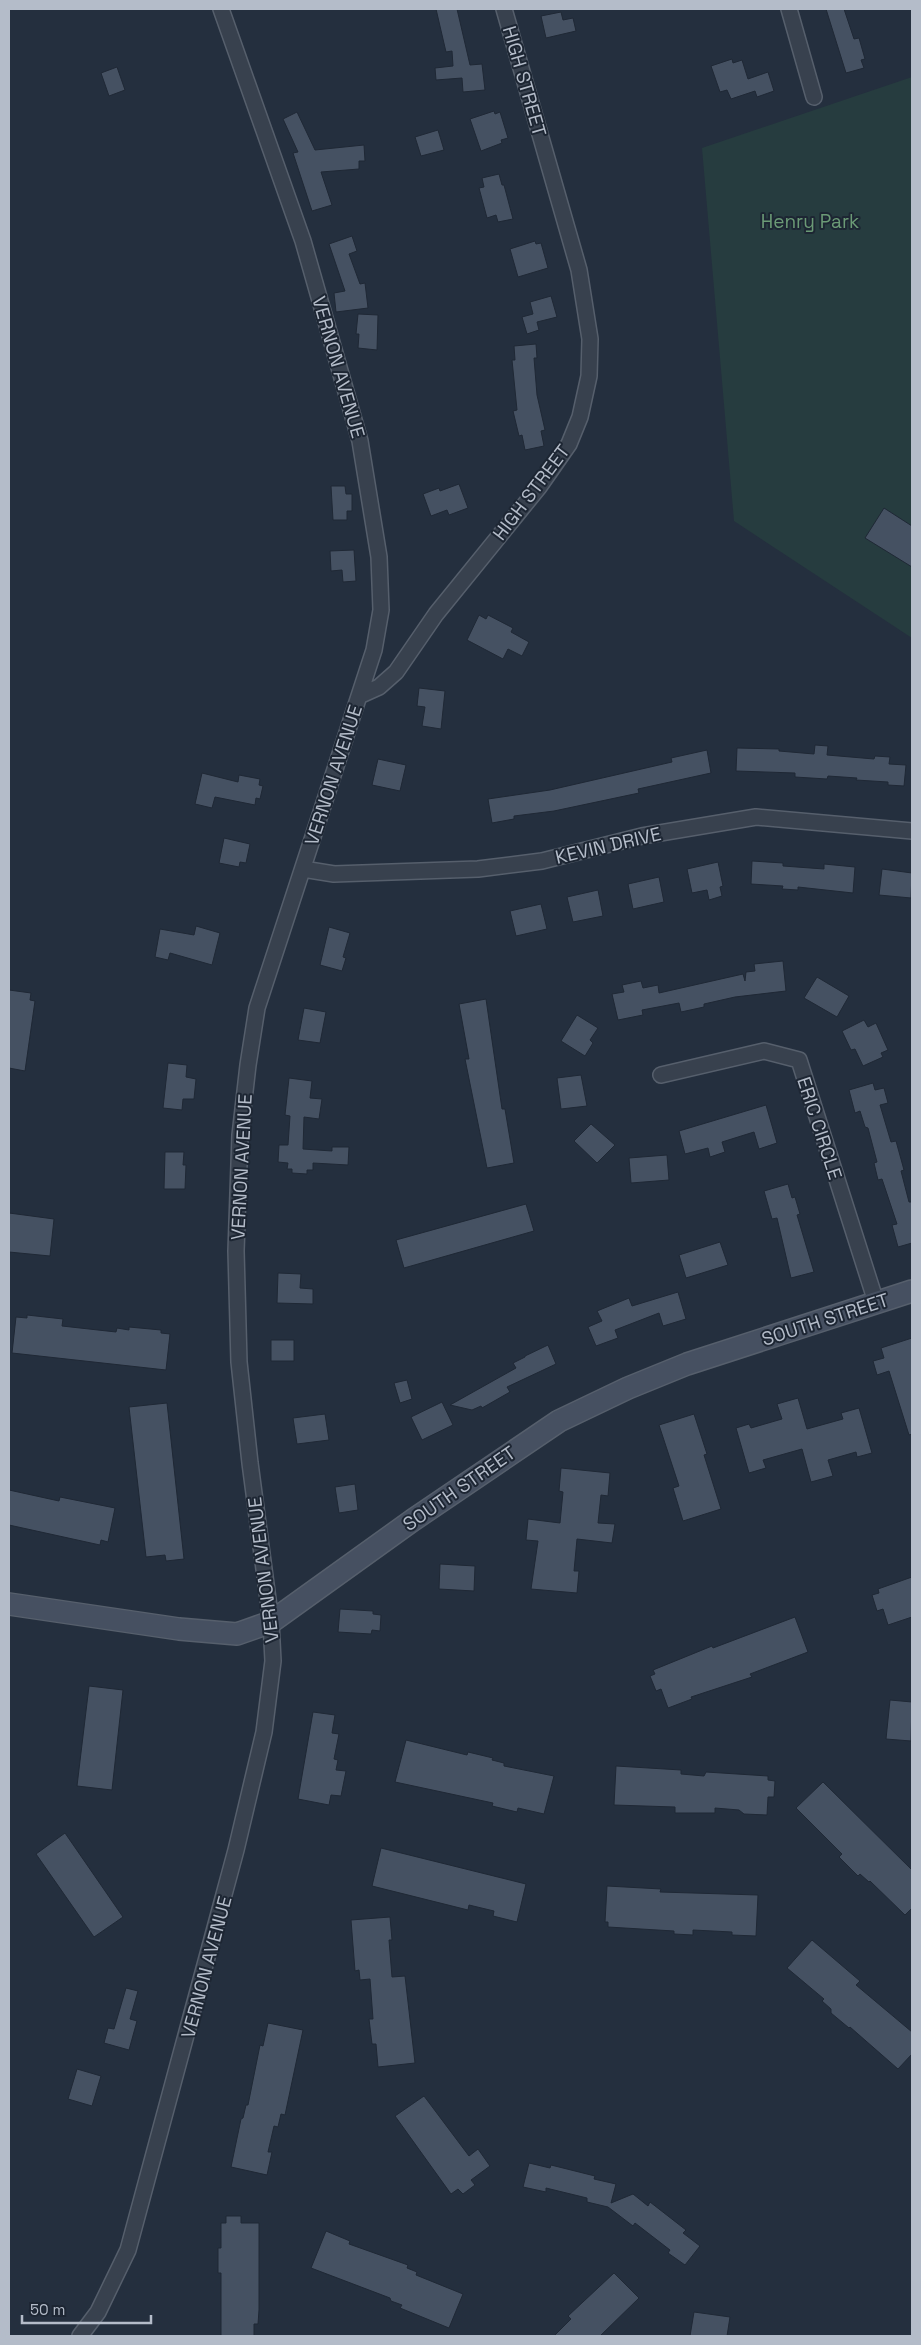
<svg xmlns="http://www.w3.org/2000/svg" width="921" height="2345" viewBox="0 0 921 2345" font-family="'Space Grotesk',sans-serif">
	<rect width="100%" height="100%" fill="#242f3e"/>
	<path fill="#263c3f" d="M912,77V638L734,521L702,148Z"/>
	<path fill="#455162" stroke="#1f2835" d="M436,9H457L470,65L482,64L485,90L463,92L462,78L436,80L435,68L453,66L452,51L446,52Z
		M826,9H844L854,39L859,38L865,59L861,60L864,68L846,73Z
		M561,12L563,20L573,18L576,31L546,38L541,16Z
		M732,59L733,63L742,60L748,79L768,72L774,91L757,97L755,91L731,99L727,90L720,92L711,66Z
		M117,67L125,90L109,96L101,73Z
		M494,111L495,114L500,112L508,138L501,140L502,143L481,151L470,119Z
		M297,112L315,150L364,145L365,161H359V169L321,172L332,205L312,211L293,153L298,152L283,119Z
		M438,130L444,150L421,156L415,137Z
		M499,174L502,185H504L513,219L498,222L496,215L487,218L479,188L484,187L482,178Z
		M352,236L357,251L349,254L360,284L365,283L368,308L336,312L334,293L345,291L329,244Z
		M535,241L536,244L541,243L548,268L518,277L510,249Z
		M551,296L557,317L537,322L539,330L527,334L522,317L533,314L530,302Z
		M358,314L378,315L377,350L358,348L359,334H356Z
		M536,344L537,358H534L537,395L545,430L541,431L544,446L525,450L522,435L519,436L513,411L517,410L512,360H515L514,346Z
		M459,484L468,508L449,515L447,510L431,516L423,494L439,488L440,491Z
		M331,486H345L346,494H352V511H347V520H333Z
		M884,508L912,526V567L865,538Z
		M354,550L356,581L343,582L342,570L331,571L330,551Z
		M479,615L486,619L488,615L513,628L511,632L529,642L522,656L508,649L503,659L467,640Z
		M419,688L445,691L441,729L422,726L425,707L417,706Z
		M815,745L828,746L827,755L874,759L875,756L890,757L889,764L906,765L904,786L888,785V782L856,780L857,778L828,776L827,779L795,777V773L736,771L737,748L779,749V751L814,754Z
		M707,750L711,773L638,789L639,793L554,811L514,816V819L492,823L488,799L550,790L672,762L671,758Z
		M378,759L406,765L400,791L372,785Z
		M202,773L238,782L239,775L260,779L259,785L263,786L260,799L256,798L255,805L215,797L212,808L195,804Z
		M224,838L250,844L246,863L240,862L239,867L219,863Z
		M752,861L783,863V866L824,869V864L855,867L853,893L798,887V890L782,889L783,886L751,884Z
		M718,862L723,886L720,887L722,896L709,900L707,890L692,893L687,869Z
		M882,869L912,873L911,898L879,895Z
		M659,877L664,902L633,909L628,884Z
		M598,890L603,916L573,922L567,897Z
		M541,904L547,929L516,936L510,911Z
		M196,926L220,933L212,965L170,953L168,960L155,957L160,929L194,935Z
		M329,927L350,933L343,957L346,958L342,971L320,965Z
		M783,961L786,991L735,997L704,1004V1007L681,1012L679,1003L642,1010L643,1015L618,1020L612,994L624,992L622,985L641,981L643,988L658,985L659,993L743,974L745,981L746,972L755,971L754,964Z
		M817,977L849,996L837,1017L804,998Z
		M9,990L31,993L30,1000L35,1001L25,1071L9,1068Z
		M486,999L502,1109H505L514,1163L487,1168L465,1059H469L459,1004Z
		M304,1008L326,1012L320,1043L298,1040Z
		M577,1015L598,1028L590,1040L593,1043L585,1056L561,1041Z
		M864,1020L868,1027L876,1023L888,1050L881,1053L883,1057L863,1066L855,1049L851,1050L842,1031Z
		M168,1063L187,1065L186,1077L196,1079L194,1099H183L182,1110L163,1108Z
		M581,1075L587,1106L561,1109L557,1078Z
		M289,1078L312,1081L310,1098L322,1099L319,1119L304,1117L303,1149L332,1151V1147H349L348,1165L313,1163V1170H307V1174L292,1173V1169H287L288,1163L278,1162L279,1145H288L290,1116L285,1115Z
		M873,1083L875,1090L884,1088L888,1103L880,1105L891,1142L896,1141L904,1170L901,1171L909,1202H912V1243L898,1247L892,1225L897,1224L882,1179L878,1180L874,1163L877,1162L868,1128L865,1127L860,1111L855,1113L849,1090Z
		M766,1105L777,1143L759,1149L754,1132L722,1142L725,1152L710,1157L708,1148L685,1154L679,1131Z
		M591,1124L615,1145L597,1163L574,1141Z
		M165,1152H184L183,1165H186L185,1189H164Z
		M667,1155L669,1180L631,1183L629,1158Z
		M788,1184L792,1198L795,1197L800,1214L797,1215L814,1272L791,1278L777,1218L772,1219L764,1191Z
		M526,1204L534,1231L404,1268L396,1240Z
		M9,1213L54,1219L50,1256L9,1252Z
		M720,1242L728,1265L686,1278L679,1255Z
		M278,1273L301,1274L300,1288L313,1289V1304L277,1303Z
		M678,1292L686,1319L663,1326L659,1313L615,1330L618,1338L596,1346L588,1327L602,1321L597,1311L629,1298L632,1306Z
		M27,1315L63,1319L62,1326L116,1332L117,1328L129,1330V1327L161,1330V1333L170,1334L166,1370L12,1353L16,1317L27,1318Z
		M912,1338V1434L909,1435L889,1371L877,1375L873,1361L884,1358L881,1348Z
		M271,1340H294V1361H271Z
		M548,1345L556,1364L507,1387L510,1392L482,1408L481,1406L472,1410L450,1405L516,1368L513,1363L525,1357V1356Z
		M407,1380L412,1399L400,1403L394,1383Z
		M798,1398L807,1429L843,1419L841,1413L859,1408L872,1453L857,1457L856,1452L828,1460L833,1476L811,1482L802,1449L763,1460L766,1468L749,1473L736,1428L749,1424L751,1428L782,1419L777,1404Z
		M442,1402L453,1425L422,1440L411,1417Z
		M167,1403L184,1559L166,1561L165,1555L146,1557L129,1407Z
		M325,1414L329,1440L297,1444L293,1418Z
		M694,1414L707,1454L704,1455L721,1509L683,1521L673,1488L679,1486L659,1425Z
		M561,1468L610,1473L608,1496L601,1495L598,1523L615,1524L612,1543L577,1539L574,1571H579L577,1593L531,1589L538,1541L526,1540L528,1519L560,1523L563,1492L559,1491Z
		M355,1484L358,1510L339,1513L335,1487Z
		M9,1490L59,1501L60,1497L115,1508L108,1542L101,1540L100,1545L9,1525Z
		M440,1564L475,1566L474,1591L439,1589Z
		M912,1577V1617L888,1625L883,1609L877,1611L872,1595L879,1593L878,1589Z
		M340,1609L373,1611V1614L381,1615L380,1631L372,1630L371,1634L338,1632Z
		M795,1617L808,1652L750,1674L752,1677L691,1697L692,1699L668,1708L661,1689L656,1691L650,1676L655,1674L653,1670L712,1646L713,1648Z
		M89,1686L123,1690L112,1790L77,1786Z
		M890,1700L912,1702L911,1741L886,1739Z
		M313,1712L335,1715L332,1733L339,1734L334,1759L338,1760L336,1770L346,1771L341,1796L331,1795L329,1805L298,1799Z
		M406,1740L467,1755L468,1752L493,1758L492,1760L504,1763V1766L554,1776L544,1814L518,1808L517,1812L492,1806L493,1803L395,1782Z
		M616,1766L681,1770V1774L704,1776L706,1772L768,1776V1780L775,1781L774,1797H768L767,1815L744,1814L739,1810L715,1808V1813H675V1807L614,1805Z
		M823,1782L912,1870V1908L905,1915L870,1881L869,1882L860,1874L858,1876L839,1857L842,1854L796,1808Z
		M65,1833L123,1917L94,1937L36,1854Z
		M381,1848L526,1884L517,1922L493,1916L494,1911L469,1905L468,1910L372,1886Z
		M607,1886L661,1889L660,1892L758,1895L756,1936L732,1935V1932L693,1930V1935L674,1934V1931L608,1927V1922H605Z
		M390,1917L392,1940H389L392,1977L405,1976L415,2063L378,2067L376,2044H372L369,2019H373L370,1979L360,1980L359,1970L355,1971L351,1920Z
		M812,1940L860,1981L856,1985L912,2032V2054L898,2069L850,2027L849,2028L831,2013V2009L822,2001L824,1999L787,1968Z
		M126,1988L138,1991L130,2019L137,2021L129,2050L104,2043L108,2028L114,2029Z
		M268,2023L303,2030L285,2115L281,2114L278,2127L274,2126L268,2152H272L267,2175L231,2167L241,2119L243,2118L246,2105H248L260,2045L263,2046Z
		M77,2069L101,2076L92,2106L68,2099Z
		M424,2096L469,2156L478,2149L490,2166L471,2180L475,2185L463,2194L458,2189L451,2194L395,2116Z
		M529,2163L550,2168L551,2165L595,2176L594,2179L616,2184L611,2203L633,2194L648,2206L650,2202L686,2230L683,2233L700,2246L685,2265L668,2253L670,2250L635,2223L633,2226L608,2207L587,2202V2198L546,2188V2192L523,2187Z
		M226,2216H241V2223H259V2310L258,2324H254V2336H221V2273H218V2248H221V2223H226Z
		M326,2231L350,2241L349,2244L408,2265L407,2268L417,2272L416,2275L463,2294L449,2328L400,2308L402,2305L391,2301L390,2298L311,2268Z
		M614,2273L639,2298L600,2336H554L571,2319L568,2316Z
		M694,2312L730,2317L727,2336H690Z"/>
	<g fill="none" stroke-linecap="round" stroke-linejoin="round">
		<g stroke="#565f6c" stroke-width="18">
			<path id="street" d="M789,9L814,97
				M359,696L379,687L396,672L436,614L539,487L569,444L580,417L589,376L590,339L579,270L504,9
				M303,869L334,874L478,869L542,861L642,836L756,817L912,831
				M661,1075L764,1051L799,1060L876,1302
				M80,2336L98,2312L128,2250L236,1850L264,1732L273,1661L271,1622L250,1463L239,1362L236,1251L240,1135L248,1065L257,1008L374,650L381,610L379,557L360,441L303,241L221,9"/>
		</g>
		<g stroke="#565f6c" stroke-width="24">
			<path id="secondary" d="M9,1604L179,1629L237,1634L271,1622L413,1520L559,1421L628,1388L687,1364L912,1291"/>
		</g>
		<use href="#street" stroke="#38414e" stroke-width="15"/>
		<use href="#secondary" stroke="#465061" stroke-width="21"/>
	</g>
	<g text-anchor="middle" stroke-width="4" stroke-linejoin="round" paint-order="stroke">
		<g font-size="19" fill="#b4bcc9" stroke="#1d2633">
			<text transform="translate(525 81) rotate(74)" y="7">HIGH STREET</text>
			<text transform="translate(339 367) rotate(74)" y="7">VERNON AVENUE</text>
			<text transform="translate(531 492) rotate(-53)" y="7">HIGH STREET</text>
			<text transform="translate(333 775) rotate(-72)" y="7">VERNON AVENUE</text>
			<text transform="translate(608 845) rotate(-13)" y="7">KEVIN DRIVE</text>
			<text transform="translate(820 1128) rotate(72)" y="7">ERIC CIRCLE</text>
			<text transform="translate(241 1167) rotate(-87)" y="7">VERNON AVENUE</text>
			<text transform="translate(825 1319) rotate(-18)" y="7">SOUTH STREET</text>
			<text transform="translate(459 1488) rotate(-35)" y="7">SOUTH STREET</text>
			<text transform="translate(263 1570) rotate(-97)" y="7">VERNON AVENUE</text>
			<text transform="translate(206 1967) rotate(-75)" y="7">VERNON AVENUE</text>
		</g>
		<g font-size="19" fill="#6b9a76" stroke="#1d2633">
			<text x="810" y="228">Henry Park</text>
		</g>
	</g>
	<rect width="921" height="2345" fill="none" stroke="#b4bcc9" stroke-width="20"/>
	<path d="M22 2315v8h129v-8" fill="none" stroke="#b4bcc9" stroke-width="2.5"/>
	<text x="30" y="2315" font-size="15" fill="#b4bcc9" stroke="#1d2633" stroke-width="4" paint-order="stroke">50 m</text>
</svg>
